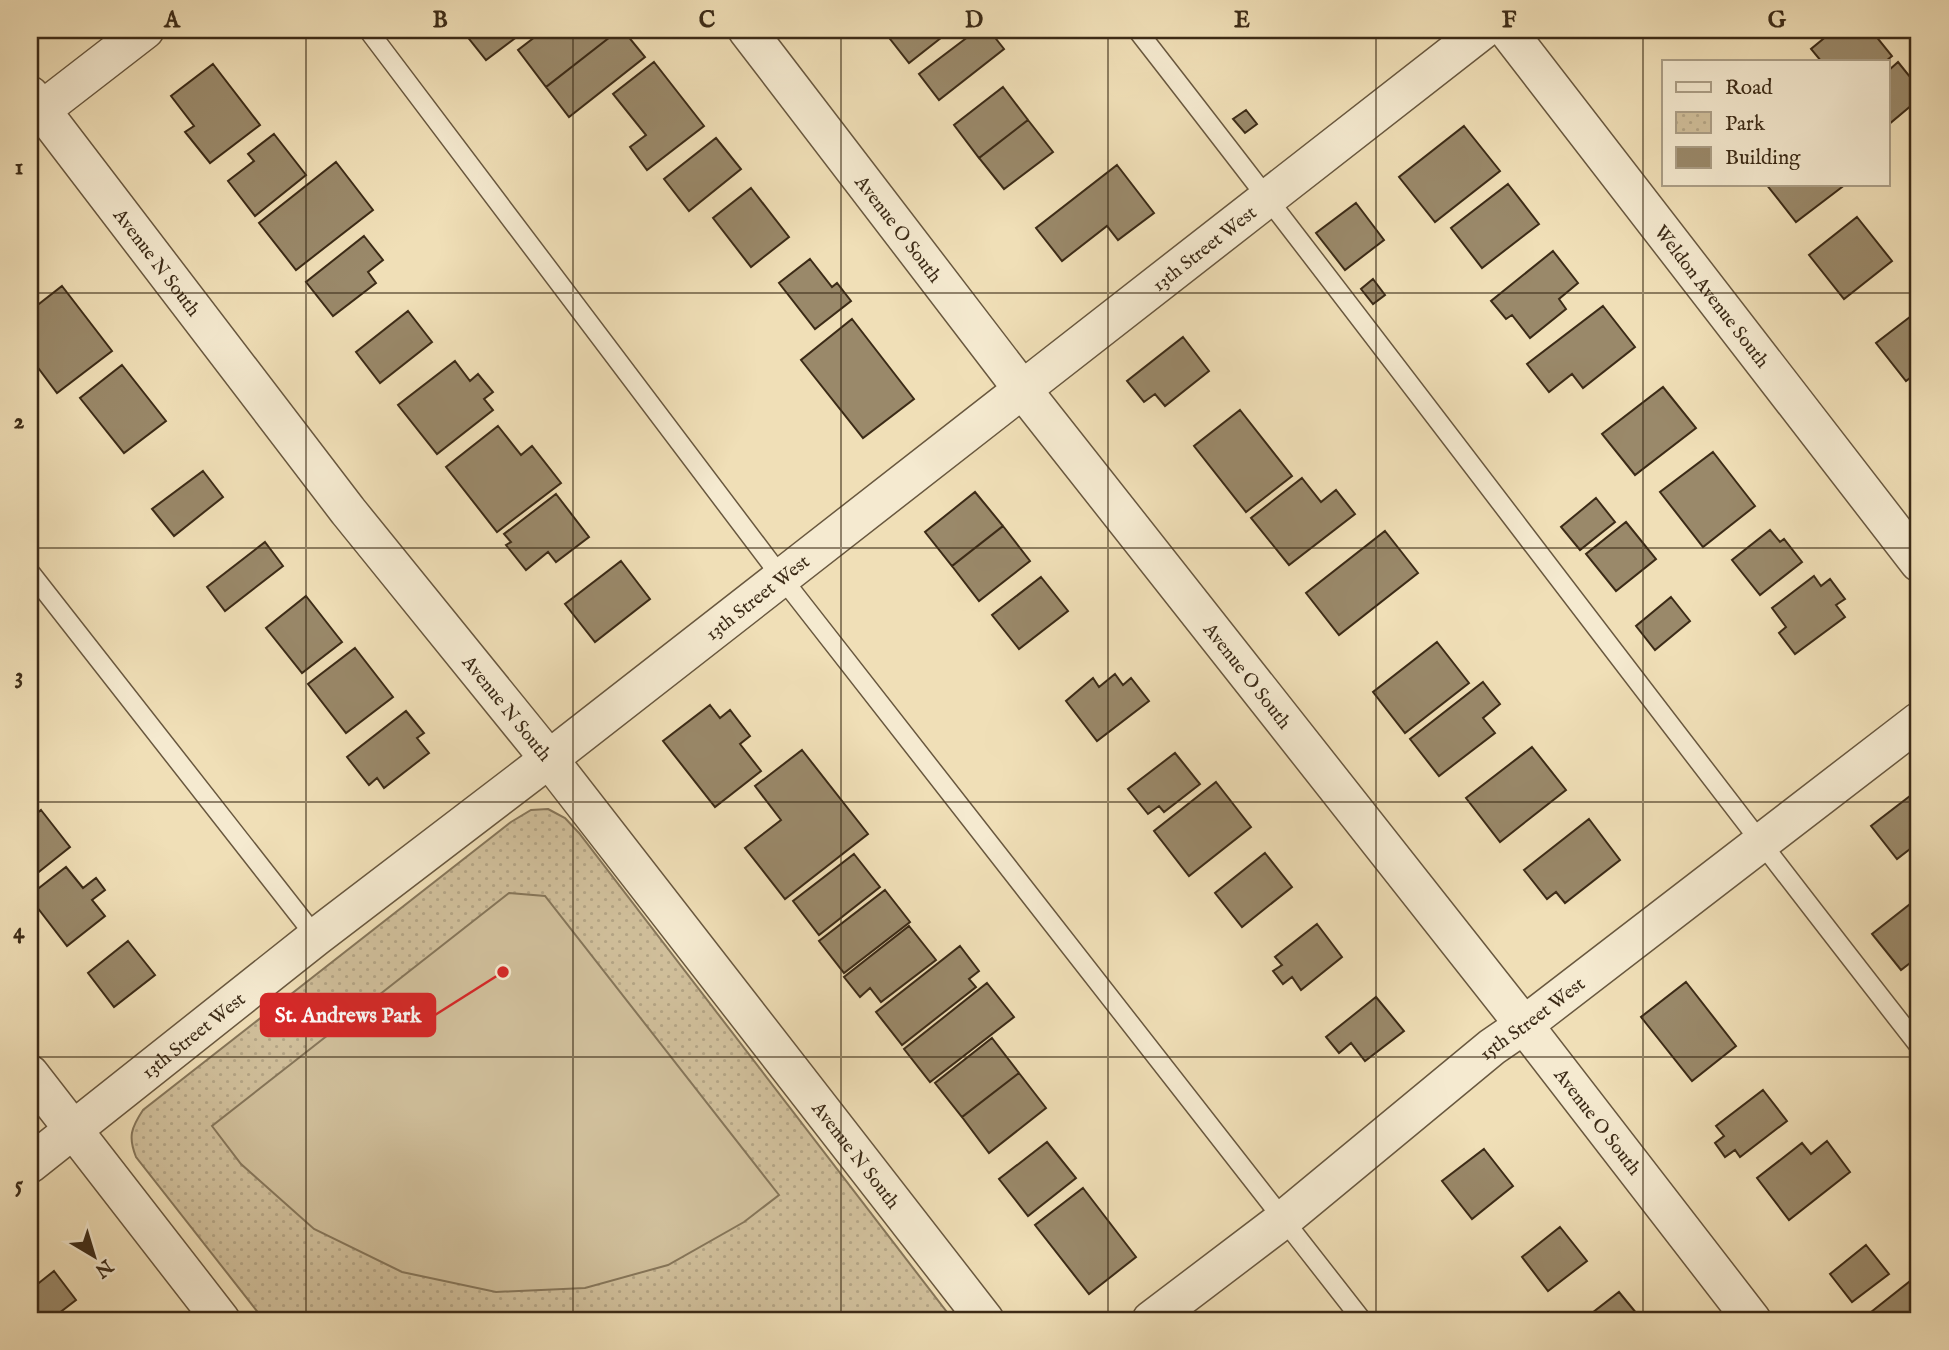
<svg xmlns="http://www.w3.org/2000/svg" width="1949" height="1350" viewBox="0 0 1949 1350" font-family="'IM FELL English',serif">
	<defs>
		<pattern id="park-dots" width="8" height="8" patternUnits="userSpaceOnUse" patternTransform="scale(1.75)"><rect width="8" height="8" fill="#d1c09c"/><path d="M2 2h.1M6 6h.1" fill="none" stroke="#b4a586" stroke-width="1.8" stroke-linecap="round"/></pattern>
	</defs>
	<rect width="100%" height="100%" fill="#f0dfb7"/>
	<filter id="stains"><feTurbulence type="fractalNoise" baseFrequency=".00286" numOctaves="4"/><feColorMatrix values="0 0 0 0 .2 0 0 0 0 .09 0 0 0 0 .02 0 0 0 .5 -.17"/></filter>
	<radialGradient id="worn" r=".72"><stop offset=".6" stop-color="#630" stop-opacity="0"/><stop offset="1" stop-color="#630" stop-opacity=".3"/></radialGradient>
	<path fill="url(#park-dots)" stroke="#86765a" stroke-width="2" d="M548,809L565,818L579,833L953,1320H264L136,1157C128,1137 131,1128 143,1110L511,822L531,810Z"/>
	<path fill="#d1c09c" stroke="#86765a" stroke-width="2" d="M509,893L545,896L779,1195L744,1222L668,1265L585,1288L496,1292L402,1272L314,1229L241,1164L212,1126Z"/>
	<path fill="#9a896a" stroke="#3c2b17" stroke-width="2" d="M462,30H526L486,60Z
		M544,30H619L546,87L518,50Z
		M619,30H623L645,57L569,117L546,87Z
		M883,30H951L909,63Z
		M977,30H989L1004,49L939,100L919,74Z
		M1834,30H1871L1892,56L1886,61H1821L1811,49Z
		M654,62L704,126L647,170L630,147L646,135L613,94Z
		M1898,62L1919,88V99L1888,125V71Z
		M213,64L260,125L210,163L185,132L194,126L171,96Z
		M1003,87L1028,120L979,158L954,125Z
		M1246,110L1257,124L1245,133L1233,119Z
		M1028,120L1053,152L1004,189L979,158Z
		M1464,126L1500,171L1435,222L1399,177Z
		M274,134L306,175L255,216L228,181L254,161L248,154Z
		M716,138L741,169L689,211L664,179Z
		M336,162L373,210L296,270L259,223Z
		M1117,165L1154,213L1118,240L1107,226L1062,261L1036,228Z
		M1508,184L1539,224L1482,268L1451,228Z
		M1766,184H1846L1796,222Z
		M751,188L789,237L751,267L713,218Z
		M1356,203L1384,240L1345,270L1316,233Z
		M1857,217L1892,261L1844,299L1809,255Z
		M364,236L383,260L368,272L376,283L333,316L306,282Z
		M1553,251L1578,283L1559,299L1566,309L1530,338L1512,315L1506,319L1491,301Z
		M810,259L832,287L837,283L851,301L815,329L779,283Z
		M1373,279L1385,295L1373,304L1361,289Z
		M62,286L112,351L57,393L30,357V311Z
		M1603,306L1635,347L1583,388L1572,374L1549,392L1527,364Z
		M1919,310V371L1906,381L1876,343Z
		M408,311L432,342L380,383L356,352Z
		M852,319L914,399L863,438L801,360Z
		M1183,337L1209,371L1165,406L1155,394L1144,402L1127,381Z
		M455,361L470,381L478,374L493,392L484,399L493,410L437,454L398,405Z
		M122,365L166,421L124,453L80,398Z
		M1663,387L1696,428L1635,475L1602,434Z
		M1240,410L1292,476L1246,512L1194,446Z
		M498,426L521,455L532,446L561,483L497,532L446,467Z
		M1713,452L1755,506L1703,547L1660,492Z
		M203,471L223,497L174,536L152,509Z
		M1302,478L1321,502L1336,490L1355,514L1289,565L1251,518Z
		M975,492L1003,526L952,566L925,532Z
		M556,494L589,537L556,562L548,552L526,570L506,545L511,542L504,534Z
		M1596,498L1615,522L1580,550L1561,527Z
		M1626,522L1656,559L1616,591L1586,554Z
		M1003,526L1030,561L979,601L952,566Z
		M1770,530L1780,542L1784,539L1802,562L1760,595L1732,560Z
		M1385,531L1418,573L1339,635L1306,593Z
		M265,542L283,566L225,611L207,587Z
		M621,561L650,599L595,642L565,604Z
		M1814,576L1821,586L1830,579L1845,599L1836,605L1845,617L1795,654L1779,633L1786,627L1772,608Z
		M1041,577L1068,611L1019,649L992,615Z
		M306,596L342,642L302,673L266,628Z
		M1671,597L1690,621L1655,650L1636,626Z
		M1437,642L1469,683L1405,733L1373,692Z
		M355,648L393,697L346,733L308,684Z
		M1115,674L1123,685L1131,678L1149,701L1097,741L1066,701L1093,678L1099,687Z
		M1483,682L1500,704L1483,718L1495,733L1439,776L1410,739Z
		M710,705L720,718L730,710L750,736L740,744L761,771L715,807L663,741Z
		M406,711L424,733L417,738L429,753L384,788L377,778L369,785L347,757Z
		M1532,747L1566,790L1500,842L1466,798Z
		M802,750L868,834L785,899L745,848L781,820L755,786Z
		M1175,753L1200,784L1164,812L1159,806L1148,814L1128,789Z
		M1216,782L1251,827L1189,876L1154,831Z
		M1919,789V842L1897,859L1871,826Z
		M41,810L70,847L30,879V819Z
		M1589,819L1620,860L1565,903L1556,892L1547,899L1524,870Z
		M1265,853L1292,887L1242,927L1215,893Z
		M854,854L880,887L819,935L793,901Z
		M66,867L83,888L96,878L105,890L92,900L105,916L67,946L30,898V895Z
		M885,890L910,922L844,973L819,941Z
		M1914,901L1919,907V956L1901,970L1872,934Z
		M1317,924L1342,957L1301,990L1292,977L1283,984L1273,971L1282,965L1275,957Z
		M909,926L936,960L881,1002L870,988L860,997L844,977Z
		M128,941L155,975L114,1007L88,973Z
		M960,946L979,971L969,979L976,987L902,1045L876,1012Z
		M1686,982L1736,1046L1692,1081L1641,1017Z
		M987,983L1014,1017L930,1082L904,1049Z
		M1376,997L1404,1031L1365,1061L1351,1043L1339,1053L1326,1037Z
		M992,1038L1019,1073L962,1117L935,1083Z
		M1019,1073L1046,1108L989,1153L962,1117Z
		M1763,1090L1787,1121L1740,1157L1735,1150L1725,1157L1715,1143L1724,1136L1716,1126Z
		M1827,1141L1850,1172L1789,1220L1757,1178L1802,1143L1811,1154Z
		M1047,1142L1076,1178L1028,1216L999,1179Z
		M1484,1149L1513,1186L1472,1219L1442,1181Z
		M1083,1188L1136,1257L1089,1294L1035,1225Z
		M1560,1227L1587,1261L1548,1291L1522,1257Z
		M1866,1245L1889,1274L1852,1302L1830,1274Z
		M54,1271L76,1300L50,1320H30V1290Z
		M1914,1278L1919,1284V1320H1861Z
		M1619,1292L1642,1320H1583Z"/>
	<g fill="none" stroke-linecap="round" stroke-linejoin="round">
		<g stroke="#69583f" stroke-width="21">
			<path id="lane" d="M368,30L782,578L1362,1320
				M1137,30C1400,367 1655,709 1919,1046
				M30,572L316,937"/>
		</g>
		<g stroke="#69583f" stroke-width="40">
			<g id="street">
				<path id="s1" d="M747,30L1022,389L1524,1025L1752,1320"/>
				<path id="s2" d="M1507,30L1919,563"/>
				<path id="s3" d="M30,95L348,511L549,759L985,1320"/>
				<path d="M30,119L145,30"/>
				<path d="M30,1074L221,1320"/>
				<path id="s4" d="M30,1164L316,937L549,759L1483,30"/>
				<path id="s5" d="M1151,1320L1284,1219L1492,1047L1524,1025L1919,721"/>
			</g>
		</g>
		<use href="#lane" stroke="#f5ead0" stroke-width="18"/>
		<use href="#street" stroke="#f5ead0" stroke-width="37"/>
	</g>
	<path fill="none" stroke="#3c2b17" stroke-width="2" stroke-opacity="0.55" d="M306,30V1320M573,30V1320M841,30V1320M1108,30V1320M1376,30V1320M1643,30V1320M30,293H1919M30,548H1919M30,802H1919M30,1057H1919"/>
	<g text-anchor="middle" stroke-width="5" stroke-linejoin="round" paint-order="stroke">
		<g font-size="19" fill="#3c2b17" stroke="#f5ead0">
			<text dy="7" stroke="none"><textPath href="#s1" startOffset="250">Avenue O South</textPath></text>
			<text dy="7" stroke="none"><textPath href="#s4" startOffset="1489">13th Street West</textPath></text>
			<text dy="7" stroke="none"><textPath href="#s3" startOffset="210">Avenue N South</textPath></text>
			<text dy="7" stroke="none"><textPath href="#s2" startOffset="336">Weldon Avenue South</textPath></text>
			<text dy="7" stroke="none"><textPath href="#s4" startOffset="922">13th Street West</textPath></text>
			<text dy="7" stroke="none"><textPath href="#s1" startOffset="817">Avenue O South</textPath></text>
			<text dy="7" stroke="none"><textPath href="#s3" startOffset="777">Avenue N South</textPath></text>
			<text dy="7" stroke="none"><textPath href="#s5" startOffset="486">15th Street West</textPath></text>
			<text dy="7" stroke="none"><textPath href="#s4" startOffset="208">13th Street West</textPath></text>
			<text dy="7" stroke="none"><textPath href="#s1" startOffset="1384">Avenue O South</textPath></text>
			<text dy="7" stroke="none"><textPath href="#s3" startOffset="1344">Avenue N South</textPath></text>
		</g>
	</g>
	<path fill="none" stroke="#d62828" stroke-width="2.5" d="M503 972L435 1015"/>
	<circle fill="#d62828" stroke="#f5ead0" stroke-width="2.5" cx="503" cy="972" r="7"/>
	<rect fill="#d62828" stroke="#d62828" stroke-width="2.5" x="261" y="994" width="174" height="42" rx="7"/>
	<g font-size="21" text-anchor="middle" font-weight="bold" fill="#fff">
		<text x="348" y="1022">St. Andrews Park</text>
	</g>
	<rect width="1949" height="1350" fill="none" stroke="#f0dfb7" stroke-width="77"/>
	<rect x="1662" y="60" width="228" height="126" fill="#f5ead0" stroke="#ab9e86" stroke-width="2"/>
	<rect x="1676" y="82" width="35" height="10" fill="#f5ead0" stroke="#ab9e86" stroke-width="2"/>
	<text x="1725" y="94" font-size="21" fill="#3c2b17">Road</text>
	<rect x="1676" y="112" width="35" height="21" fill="url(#park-dots)" stroke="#ab9e86" stroke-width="2"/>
	<text x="1725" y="130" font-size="21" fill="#3c2b17">Park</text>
	<rect x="1676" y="147" width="35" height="21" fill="#9a896a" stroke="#ab9e86" stroke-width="2"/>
	<text x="1725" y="164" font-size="21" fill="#3c2b17">Building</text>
	<g transform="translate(94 1256) rotate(142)" stroke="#f5ead0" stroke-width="5" paint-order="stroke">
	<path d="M0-5L12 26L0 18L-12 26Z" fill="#3c2b17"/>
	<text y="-10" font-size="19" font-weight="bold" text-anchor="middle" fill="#3c2b17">N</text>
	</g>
	<rect x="38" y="38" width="1872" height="1274" fill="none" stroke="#3c2b17" stroke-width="2.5"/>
	<g font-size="23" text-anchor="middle" font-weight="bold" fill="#3c2b17">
		<text x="172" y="27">A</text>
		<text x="440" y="27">B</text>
		<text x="707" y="27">C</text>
		<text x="974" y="27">D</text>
		<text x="1242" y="27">E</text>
		<text x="1509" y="27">F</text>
		<text x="1777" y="27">G</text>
		<text x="19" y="174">1</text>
		<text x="19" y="428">2</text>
		<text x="19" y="683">3</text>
		<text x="19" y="938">4</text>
		<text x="19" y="1192">5</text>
	</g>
	<rect width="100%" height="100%" filter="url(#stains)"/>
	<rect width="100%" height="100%" fill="url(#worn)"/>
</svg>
